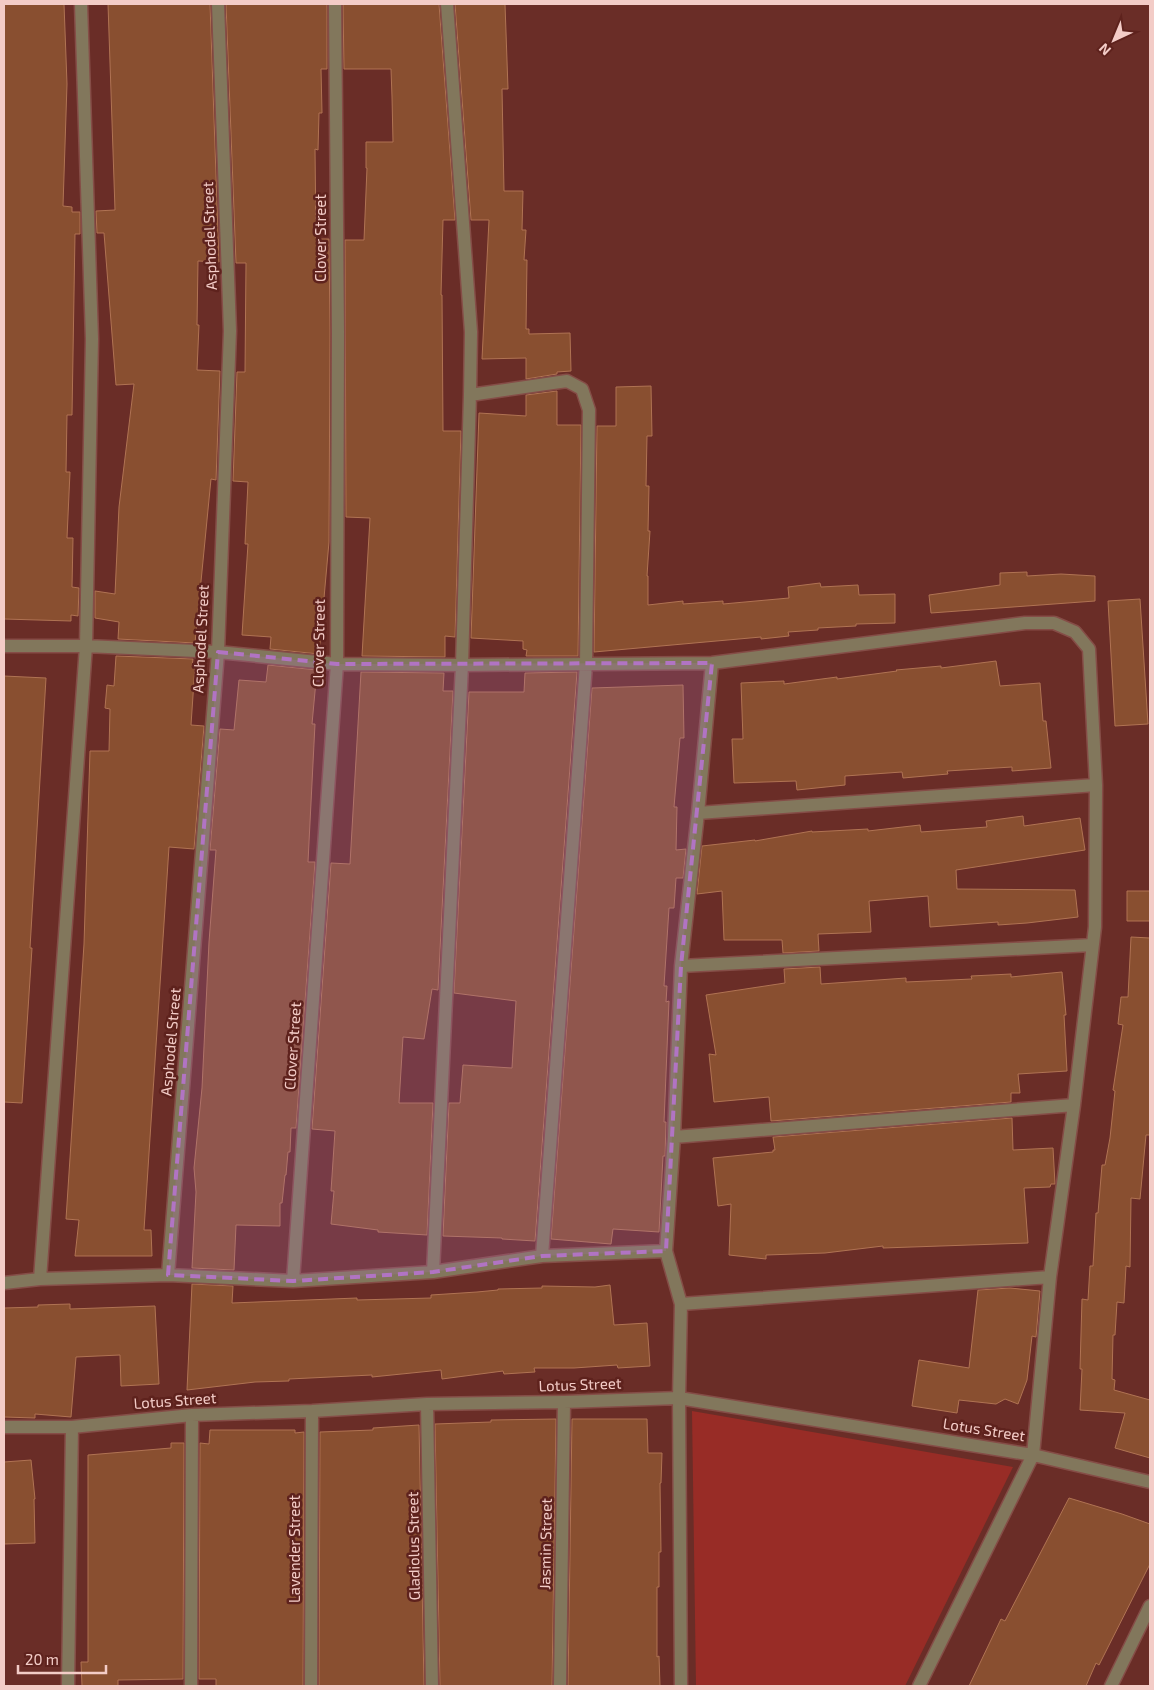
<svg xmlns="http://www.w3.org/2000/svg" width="1154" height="1690" viewBox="0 0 1154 1690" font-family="'Exo 2',sans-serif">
	<rect width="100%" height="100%" fill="#6a2d27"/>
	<path fill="#982c26" d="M692,1411L1013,1467L905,1686H696Z"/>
	<path fill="#894f30" stroke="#b07353" d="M4,4H64L67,84L63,206L72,207V212H80V234H75L72,415H67L66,472H70L67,538H73L72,587L79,588L78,616L71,615V621L4,619Z
		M108,4H210L219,262L198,261L197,325H199L197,370L220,371L216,480L211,479L195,643L118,639L119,622L95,618V591L115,594L119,507L134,384L116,385L104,233H97L96,211L115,210Z
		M226,4H327V69H321L322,113H319L318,150L315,149L316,239H329L330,332L329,542L319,654L270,649L271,637L242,635L248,544H245L248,482L233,481L237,372H245L246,263H236Z
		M343,4H439L455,220H443L441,295H442L443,431H461L455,637L445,636V657L362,656L370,518L346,517L345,240H364L367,168H366V142H393L392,97L391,69H344Z
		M455,4H505L508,89H502L504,191H523L522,230H526L524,260H527L526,329H529V334L570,333L571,371L557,372V374L526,379V358L482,359L489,220H471Z
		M651,386L652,436H647L646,486H649L648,531H650L647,576H648V605L683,601V604L723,601V604L789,598L788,587L820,583L821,587L858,585L859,595L895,594V623L856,624V626L818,628V630L788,632L789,636L761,639V637L594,652L597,426H616V387Z
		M557,391V425H581L578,656H526L527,650L523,649V641L471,638L479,413L526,416V395Z
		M1027,572V576L1061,574L1095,576V601L931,613L929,595L1000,585V573Z
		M1140,599L1148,724L1115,726L1108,601Z
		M116,656L193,659L192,666H195L191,725L204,726L194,849L169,847L144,1230H151L152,1256H75L79,1220L66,1219L84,944L90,751H109L110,709L105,708L107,685L114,686Z
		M996,661L1000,686L1040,683L1043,721H1046L1051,768L1012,771V767L947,771L948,774L903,778L902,772L845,776V785L797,790L796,781L734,783L732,739H743L741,683L784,681V684L837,677V679L897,671L896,670L941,666V668Z
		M268,665L317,670L312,724H315L308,862H315L296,1128H291L290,1152H288L286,1175H285L282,1203H280V1226L236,1225L234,1270L192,1268L196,1192L194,1168L202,1088L209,942L216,850H210L220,729L234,730L239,680L266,682Z
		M361,672L444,673L443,691H453L438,990L432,989L424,1039L403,1037L399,1103H433L427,1235L378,1232V1230L331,1224L334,1191H331L335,1131L312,1129L331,863L350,864Z
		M577,672L535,1241L502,1239V1238L443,1236L449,1103H460L463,1065L512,1068L516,1001L454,993L469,692H524L525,673Z
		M4,676L46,678L30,948H32L22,1103L4,1102Z
		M683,685L684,738H680L674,807H677L676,850L686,849L683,878H676L674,908H669L664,986H667L666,1002L669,1001L664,1122H666L665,1156H663L659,1232L613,1229L611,1244L551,1239L592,688Z
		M1023,816L1024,826L1080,818L1085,850L956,870L957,889L1075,890L1078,917L1027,923L998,925V922L930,927L928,896L869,901L871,932L818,934L819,951L783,953L782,940H724L722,891L697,894L702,846L755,840V841L812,831V832L868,829V831L920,825L921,832L987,827L986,821Z
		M1127,891H1150V921H1127Z
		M1131,937L1150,938V1135H1146L1140,1199L1131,1198L1130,1267L1126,1266L1124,1303L1117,1302L1115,1335H1113L1112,1379L1115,1380L1114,1390L1150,1400V1458L1115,1448L1125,1413L1080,1410L1082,1369H1080L1082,1299L1088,1300L1090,1266H1093L1096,1213H1098L1102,1165H1105L1110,1138L1115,1091L1113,1090L1123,1025L1118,1024L1121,997H1128Z
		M820,967L821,984L906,978V982L972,979L971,976L1011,974V977L1062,972L1066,1015H1064L1067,1071L1018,1074L1020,1093H1011V1102L771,1121L769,1097L714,1102L709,1054L716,1055L706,995L785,983L784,969Z
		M1012,1118L1013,1150L1053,1148L1055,1184H1051L1050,1187L1024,1188L1028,1243L883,1248V1246L825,1253L766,1255V1259L729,1255L731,1204L718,1206L713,1158L773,1152V1150H775L773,1137Z
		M192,1284L233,1286L232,1303L357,1298V1300L431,1298V1295L477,1292L498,1290V1289L542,1288V1286L595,1287L610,1285L614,1325L647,1323L650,1366L618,1368L617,1365L574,1368H534L535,1372L504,1374L503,1371L442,1379L441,1370L372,1377V1375L289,1379V1381L255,1382L187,1390Z
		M1010,1288L1040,1291L1036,1337L1032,1336L1027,1380L1018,1404L1005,1399L996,1404L959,1400L957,1413L912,1406L919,1360L969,1368L978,1290Z
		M70,1304V1309L155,1306L159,1384L121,1386L120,1355L76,1357L71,1417L35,1414V1418L4,1417V1308L38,1307V1305Z
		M556,1419L552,1686H440L435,1424L491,1422V1420Z
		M572,1419H647L648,1453H662L661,1483H660L661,1552H659V1587H657V1657L659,1656L660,1686H568Z
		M419,1425L424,1686H319L320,1432L373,1430V1428Z
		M210,1430H295V1433L304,1432L303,1686H216V1679H199L200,1443L209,1444Z
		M171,1443H184L183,1679L118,1680V1686H82L81,1662H88V1455L171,1448Z
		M31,1460L35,1499H34L35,1543L4,1544V1462Z
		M1069,1498L1122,1514L1150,1524V1564L1099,1665L1096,1663L1086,1686H969L1001,1619L1005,1621Z"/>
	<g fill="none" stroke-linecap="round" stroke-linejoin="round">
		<g stroke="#854d47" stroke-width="15">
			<path id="minor" d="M470,395L567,381L582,389L589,410L586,664L542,1256
				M4,646H86L218,652L337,664L462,665L712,663L1025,623H1054L1075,632L1089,649L1096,785L1095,927L1074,1105L1050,1277L1033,1455L919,1686
				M698,813L1096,785
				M681,966L1092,945
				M674,1137L1074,1105
				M433,1272L462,665L470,395L471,332L447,4
				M168,1275L218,652L230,331L218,4
				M40,1279L86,646L92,339L81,4
				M293,1281L337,664L338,332L335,4
				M4,1283L40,1279L168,1275L293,1281L433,1272L542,1256L666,1251
				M681,1304L1050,1277
				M427,1404L432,1686
				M4,1427H72L192,1415L312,1411L427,1404L564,1402L679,1398L1033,1455L1150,1482
				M68,1686L72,1427
				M191,1686L192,1415
				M311,1686L312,1411
				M560,1686L564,1402
				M681,1686L679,1398L681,1304L666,1251L674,1137L681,966L698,813L712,663
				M1111,1686L1150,1606"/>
		</g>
		<use href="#minor" stroke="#82775c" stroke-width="12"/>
	</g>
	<path fill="#b174c3" fill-opacity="0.2" stroke="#b174c3" stroke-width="4" stroke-dasharray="10 6" stroke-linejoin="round" d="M218,652L337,664L712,663L681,966L666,1251L542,1256L433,1272L293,1281L168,1275Z"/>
	<g text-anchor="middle" stroke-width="5" stroke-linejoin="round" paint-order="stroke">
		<g font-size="15" fill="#f3ccc7" stroke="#5e221d">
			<text transform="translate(210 236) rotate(-92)" y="5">Asphodel Street</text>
			<text transform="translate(321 238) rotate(-90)" y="5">Clover Street</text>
			<text transform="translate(201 639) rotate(-87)" y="5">Asphodel Street</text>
			<text transform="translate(319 643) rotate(-89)" y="5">Clover Street</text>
			<text transform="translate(171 1042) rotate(-85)" y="5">Asphodel Street</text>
			<text transform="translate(293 1046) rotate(-86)" y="5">Clover Street</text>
			<text transform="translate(580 1385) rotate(-2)" y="5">Lotus Street</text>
			<text transform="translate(175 1401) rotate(-4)" y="5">Lotus Street</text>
			<text transform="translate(984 1430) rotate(9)" y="5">Lotus Street</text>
			<text transform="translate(546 1544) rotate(-89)" y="5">Jasmin Street</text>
			<text transform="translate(414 1546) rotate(-91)" y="5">Gladiolus Street</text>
			<text transform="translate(295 1549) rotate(-90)" y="5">Lavender Street</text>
		</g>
	</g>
	<rect width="1154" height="1690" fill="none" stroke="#f3ccc7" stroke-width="10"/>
	<g transform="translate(1114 40) rotate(224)" stroke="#5e221d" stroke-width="4" paint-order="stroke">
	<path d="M0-4L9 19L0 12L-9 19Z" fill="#f3ccc7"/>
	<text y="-8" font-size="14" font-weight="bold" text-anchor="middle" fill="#f3ccc7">N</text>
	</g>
	<path d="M18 1665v8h88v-8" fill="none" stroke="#f3ccc7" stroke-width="2.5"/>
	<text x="25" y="1665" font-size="15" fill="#f3ccc7" stroke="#5e221d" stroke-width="4" paint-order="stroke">20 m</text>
</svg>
